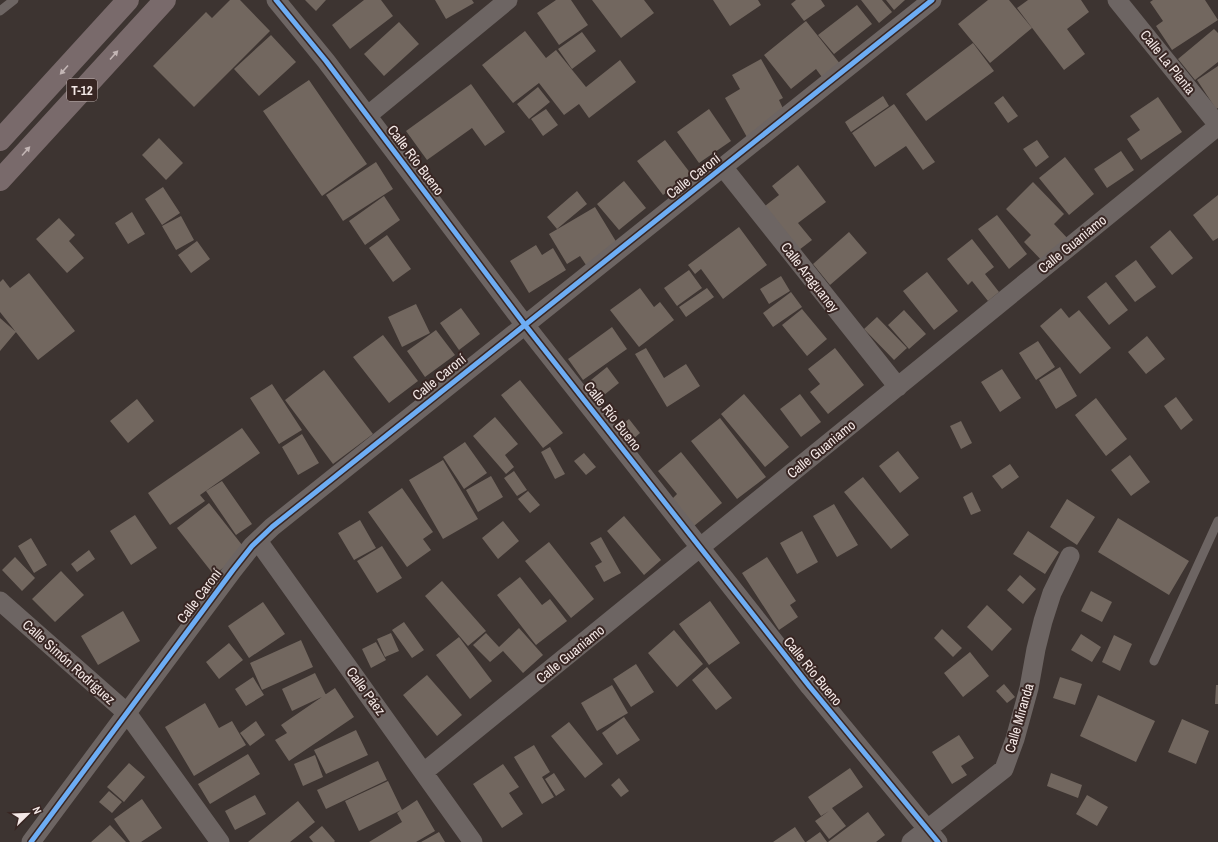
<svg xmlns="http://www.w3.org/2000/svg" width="1218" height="842" viewBox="0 0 1218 842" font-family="'Archivo Narrow',sans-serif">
	<rect width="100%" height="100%" fill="#3d3431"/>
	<path fill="#72675f" d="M230,0H240L270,31L194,107L153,66L206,12L212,18Z
		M305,0H326L316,11Z
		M364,0H381L393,16L350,49L332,25Z
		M435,0H472L474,3L446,19Z
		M556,0H571L588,25L559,45L537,13Z
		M592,0H644L654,13L621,38Z
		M713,0H758L761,5L730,26Z
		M796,0H821L825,6L804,21L791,4Z
		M861,0H882L892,12L879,23Z
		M886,0H905L894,10Z
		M988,0H1009L1032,28L990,63L958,24Z
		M1028,0H1081L1089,12L1067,29L1085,54L1064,70L1017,8Z
		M1153,0H1205L1218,20L1172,50L1156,26L1163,21L1150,2Z
		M857,5L872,24L834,54L818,35Z
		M806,21L845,70L827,84L816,69L791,89L764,55Z
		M399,22L419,44L384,76L364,54Z
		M1214,29L1218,33V62L1195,80L1178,59Z
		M525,31L546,58L556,50L586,87L620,60L636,82L589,118L579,104L564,115L539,83L513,103L482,65Z
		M582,32L596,51L572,69L558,49Z
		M271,35L296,62L259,96L234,69Z
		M973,43L994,71L926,121L906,94Z
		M761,59L783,98L779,100L787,117L748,139L725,98L740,89L732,75Z
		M1218,66V108L1216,109L1197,80Z
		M309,80L367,164L322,196L263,111Z
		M471,84L505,132L485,146L472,128L427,160L406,131Z
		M538,87L550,102L529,119L517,104Z
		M883,96L889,106L851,132L845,122Z
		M1003,96L1018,116L1008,123L994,103Z
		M1158,97L1182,132L1141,160L1127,139L1140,130L1130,116Z
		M894,104L935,162L923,170L906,146L875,167L852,133Z
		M546,109L558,125L543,136L531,119Z
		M709,109L731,141L699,163L677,132Z
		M159,138L183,163L166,180L142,155Z
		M665,140L691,174L663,195L637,161Z
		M1037,140L1049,157L1036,167L1023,149Z
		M1121,151L1134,170L1107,188L1094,169Z
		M1065,157L1094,194L1069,215L1039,178Z
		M376,162L393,189L343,221L326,195Z
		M798,165L826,202L798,223L812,240L799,250L765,206L779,195L772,186Z
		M624,181L646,208L619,230L597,204Z
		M1033,182L1064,214L1054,224L1070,241L1046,265L1024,242L1031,235L1006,209Z
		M163,187L180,213L162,225L145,199Z
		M577,191L587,204L557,229L547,217Z
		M1218,195V238L1213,241L1193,215Z
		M384,196L400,220L365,245L349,221Z
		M595,207L620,248L588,268L580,256L567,264L549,234Z
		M132,212L145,234L128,244L115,223Z
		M997,215L1027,254L1009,269L978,229Z
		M181,216L194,240L176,250L162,226Z
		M59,218L75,235L69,241L84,258L67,273L36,239Z
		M739,227L767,265L723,299L701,269L695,274L688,265Z
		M1170,230L1193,258L1172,275L1150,247Z
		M849,232L867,253L830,285L813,264Z
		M387,235L411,269L393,282L369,248Z
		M972,239L994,267L985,274L999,292L988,301L972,281L968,285L947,259Z
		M197,241L210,259L191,273L178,255Z
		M536,245L542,255L553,248L566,270L529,293L510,261Z
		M1136,260L1156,287L1135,302L1115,276Z
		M689,270L702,288L677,306L664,288Z
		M927,272L958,311L934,330L903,291Z
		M29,273L75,331L38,360L0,312V282L3,279L10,288Z
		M781,276L790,291L769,304L760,289Z
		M1106,282L1128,310L1109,325L1087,297Z
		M640,288L654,307L660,302L674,320L639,347L610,310Z
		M707,288L714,297L686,317L679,307Z
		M791,292L802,307L773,327L763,313Z
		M416,304L430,333L402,347L388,317Z
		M461,308L480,334L459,350L440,323Z
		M1061,308L1069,318L1079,310L1111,348L1080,374L1040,326Z
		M802,309L827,339L807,356L782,325Z
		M904,310L926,334L909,349L888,325Z
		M877,317L907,348L894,360L864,329Z
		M0,318L16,332L0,351Z
		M612,327L627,349L583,380L568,359Z
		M436,330L455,355L425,377L407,351Z
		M383,335L418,381L389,403L353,357Z
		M1147,336L1165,359L1146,374L1128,352Z
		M1038,341L1055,367L1036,380L1019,353Z
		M646,348L664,378L686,364L700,386L667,407L635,354Z
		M835,348L864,385L828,414L810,392L820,384L808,369Z
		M607,367L619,383L599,399L586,384Z
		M1060,367L1077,396L1056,409L1039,380Z
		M1002,369L1021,398L1000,412L981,382Z
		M324,370L373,434L333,464L285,400Z
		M520,380L563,433L543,448L501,395Z
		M272,384L302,430L279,444L250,398Z
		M744,394L789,447L765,467L721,414Z
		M800,394L821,422L801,437L780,409Z
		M1176,397L1193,420L1181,430L1164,406Z
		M1096,398L1127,439L1106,456L1075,415Z
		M137,399L154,421L128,443L110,421Z
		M495,417L518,444L505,455L514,467L506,474L473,436Z
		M720,418L766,477L737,499L691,441Z
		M629,419L640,433L631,441L619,427Z
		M961,421L972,443L961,449L950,426Z
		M242,428L260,453L200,495L205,501L170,525L148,493Z
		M302,434L319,463L298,475L282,447Z
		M465,442L487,473L464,489L443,457Z
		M550,447L565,474L555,479L541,452Z
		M898,451L919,478L900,493L879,466Z
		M681,452L722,503L694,526L672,499L677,494L658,471Z
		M584,453L596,467L586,475L574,461Z
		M1130,455L1150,482L1131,496L1111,470Z
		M443,460L478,519L443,539L409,480Z
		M1010,464L1019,477L1002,489L992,476Z
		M514,471L527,490L517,496L504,478Z
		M491,476L503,497L478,512L466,490Z
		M863,477L909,535L891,549L844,492Z
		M222,481L252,524L236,535L206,491Z
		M402,488L433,532L423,539L431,550L407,567L368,512Z
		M528,491L540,505L530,513L518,499Z
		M972,492L981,511L971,515L963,497Z
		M1067,499L1095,517L1077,545L1050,527Z
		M209,503L246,550L214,575L177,528Z
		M834,504L858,545L837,557L813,516Z
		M135,515L157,548L131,565L110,531Z
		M624,516L661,560L644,575L607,531Z
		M1118,518L1189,561L1169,595L1098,552Z
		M360,520L376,548L354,560L338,533Z
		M503,521L519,541L498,559L482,538Z
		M802,531L818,562L797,574L780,543Z
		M1028,531L1059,552L1045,574L1013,554Z
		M601,537L621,573L604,582L595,566L602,562L590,543Z
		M31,538L47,565L34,573L18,546Z
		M549,542L594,599L571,618L525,561Z
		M382,546L402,578L377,593L357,561Z
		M89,550L95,559L77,572L71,564Z
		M15,557L35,578L22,591L2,570Z
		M767,557L796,601L790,605L798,617L779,630L742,573Z
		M61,571L84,595L55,622L32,599Z
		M1020,575L1036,589L1023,604L1007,590Z
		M520,577L542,605L550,599L567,621L536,645L497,595Z
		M442,581L486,631L468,646L425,596Z
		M1091,591L1112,602L1102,622L1081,611Z
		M710,601L740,643L709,665L679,624Z
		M263,602L285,634L249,658L228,626Z
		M987,605L1012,629L992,651L967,627Z
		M123,611L140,641L98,665L81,636Z
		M404,622L424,650L412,658L392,630Z
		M519,628L543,655L523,673L503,651L490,662L473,645L486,633L499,647Z
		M942,629L962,648L953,657L934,638Z
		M674,630L703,664L677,687L648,653Z
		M391,633L399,651L385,657L377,639Z
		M1081,634L1101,647L1092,662L1071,650Z
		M1114,635L1132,644L1120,671L1102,662Z
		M459,637L492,681L470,699L436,655Z
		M301,640L313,667L262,690L250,663Z
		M376,642L386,660L371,668L362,649Z
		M229,643L243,660L219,679L206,662Z
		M970,652L989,676L963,697L944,673Z
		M636,664L654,692L631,707L613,679Z
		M707,667L732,698L716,710L692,680Z
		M315,673L326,695L292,711L282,689Z
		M427,675L462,715L437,736L403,695Z
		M253,677L264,695L246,706L235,689Z
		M1060,677L1082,684L1075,705L1053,698Z
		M1004,684L1015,697L1007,703L996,691Z
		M612,685L628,713L597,731L581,703Z
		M1216,685H1218V704H1215Z
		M335,688L354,717L289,761L275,740L287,733L281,725Z
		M1098,695L1155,721L1136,762L1080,736Z
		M205,703L219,728L232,721L246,745L194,776L165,727Z
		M624,717L640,740L617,755L602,733Z
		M1182,719L1209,731L1196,764L1168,752Z
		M256,721L265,735L250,746L240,733Z
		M569,722L603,764L585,778L551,736Z
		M356,730L368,755L326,774L314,750Z
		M959,735L974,758L961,766L967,775L952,784L932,752Z
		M534,745L550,772L542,777L554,797L542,804L514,757Z
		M248,754L260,774L210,804L198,784Z
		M315,755L323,777L303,786L294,764Z
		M378,761L387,780L326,809L317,790Z
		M129,763L145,777L124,802L107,787Z
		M503,764L519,787L509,793L523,814L502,828L473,784Z
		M850,768L863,787L832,808L846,826L829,839L815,821L829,811L821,816L808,797Z
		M554,773L565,790L556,796L545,779Z
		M1051,773L1082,785L1078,798L1047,786Z
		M619,778L629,791L621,797L611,785Z
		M388,781L402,810L417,800L435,831L416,842H369L402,822L397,813L401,810L359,831L345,801Z
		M109,791L122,802L112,813L99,802Z
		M255,795L266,814L235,830L225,811Z
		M1087,795L1108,807L1097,826L1076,814Z
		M142,799L162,828L141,842H130L114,819Z
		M298,801L315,822L290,842H248Z
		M868,812L885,835L876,842H828Z
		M110,825L126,842H91Z
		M322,826L335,841L334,842H313L309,837Z
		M795,827L805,842H773Z
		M439,832L445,842H421Z
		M820,832L827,842H806Z"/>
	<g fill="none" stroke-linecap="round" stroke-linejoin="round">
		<path stroke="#6d6563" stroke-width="9" d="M0,11L14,0
			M1154,661L1218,521"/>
		<path stroke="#6d6563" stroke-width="19" d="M276,0L326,61L525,325L810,687L938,842
			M1117,0L1218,125
			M367,116L508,0
			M723,167L898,387
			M258,541L473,842
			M0,601L127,713L220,842
			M424,772L1218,126
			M31,842L233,570L252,546L272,527L932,0
			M911,842L1004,769L1015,739L1029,688L1036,649L1043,621L1052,593L1070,556"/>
		<path stroke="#796a6b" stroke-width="22" d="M0,140L128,0
			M0,180L165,0"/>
		<g stroke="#382623" stroke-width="8">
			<path id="cycleway" d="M276,0L326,61L525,325L810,687L938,842
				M31,842L233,570L252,546L272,527L932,0"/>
		</g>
		<use href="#cycleway" stroke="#6dadf4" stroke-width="5"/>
	</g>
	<defs><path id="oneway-solid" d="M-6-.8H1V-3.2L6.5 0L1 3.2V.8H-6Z"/></defs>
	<g fill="#c3b6b5">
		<use href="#oneway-solid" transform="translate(114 55) rotate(-48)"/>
		<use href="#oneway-solid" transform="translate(64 70) rotate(132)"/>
		<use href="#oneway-solid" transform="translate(26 151) rotate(-48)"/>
	</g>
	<g text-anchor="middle" stroke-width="4" stroke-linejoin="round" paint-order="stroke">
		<rect fill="#382623" stroke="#bcaeac" stroke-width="1" x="67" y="79" width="30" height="22" rx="3"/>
		<g font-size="13" font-weight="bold" fill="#f4e8e6">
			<text x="82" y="95">T-12</text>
		</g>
		<g font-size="14" fill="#f4e8e6" stroke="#382623">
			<text transform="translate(1168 62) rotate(51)" y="5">Calle La Planta</text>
			<text transform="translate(416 160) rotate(53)" y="5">Calle Río Bueno</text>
			<text transform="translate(693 176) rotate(-38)" y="5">Calle Caroní</text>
			<text transform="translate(1072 244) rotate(-39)" y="5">Calle Guaniamo</text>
			<text transform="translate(810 277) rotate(52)" y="5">Calle Araguaney</text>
			<text transform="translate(439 377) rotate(-39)" y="5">Calle Caroní</text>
			<text transform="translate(613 416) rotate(52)" y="5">Calle Río Bueno</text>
			<text transform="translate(821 449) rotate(-39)" y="5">Calle Guaniamo</text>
			<text transform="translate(199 596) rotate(-53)" y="5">Calle Caroní</text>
			<text transform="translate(570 654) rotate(-39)" y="5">Calle Guaniamo</text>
			<text transform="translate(69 662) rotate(42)" y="5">Calle Simón Rodríguez</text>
			<text transform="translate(813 671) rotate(51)" y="5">Calle Río Bueno</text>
			<text transform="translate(366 691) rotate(54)" y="5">Calle Páez</text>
			<text transform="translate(1019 718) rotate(-74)" y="5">Calle Miranda</text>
		</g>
	</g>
	<g transform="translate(28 814) rotate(67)" stroke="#382623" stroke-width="3" paint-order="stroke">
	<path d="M0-3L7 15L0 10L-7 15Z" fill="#f4e8e6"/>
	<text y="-6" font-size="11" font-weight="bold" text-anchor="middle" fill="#f4e8e6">N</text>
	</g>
</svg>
